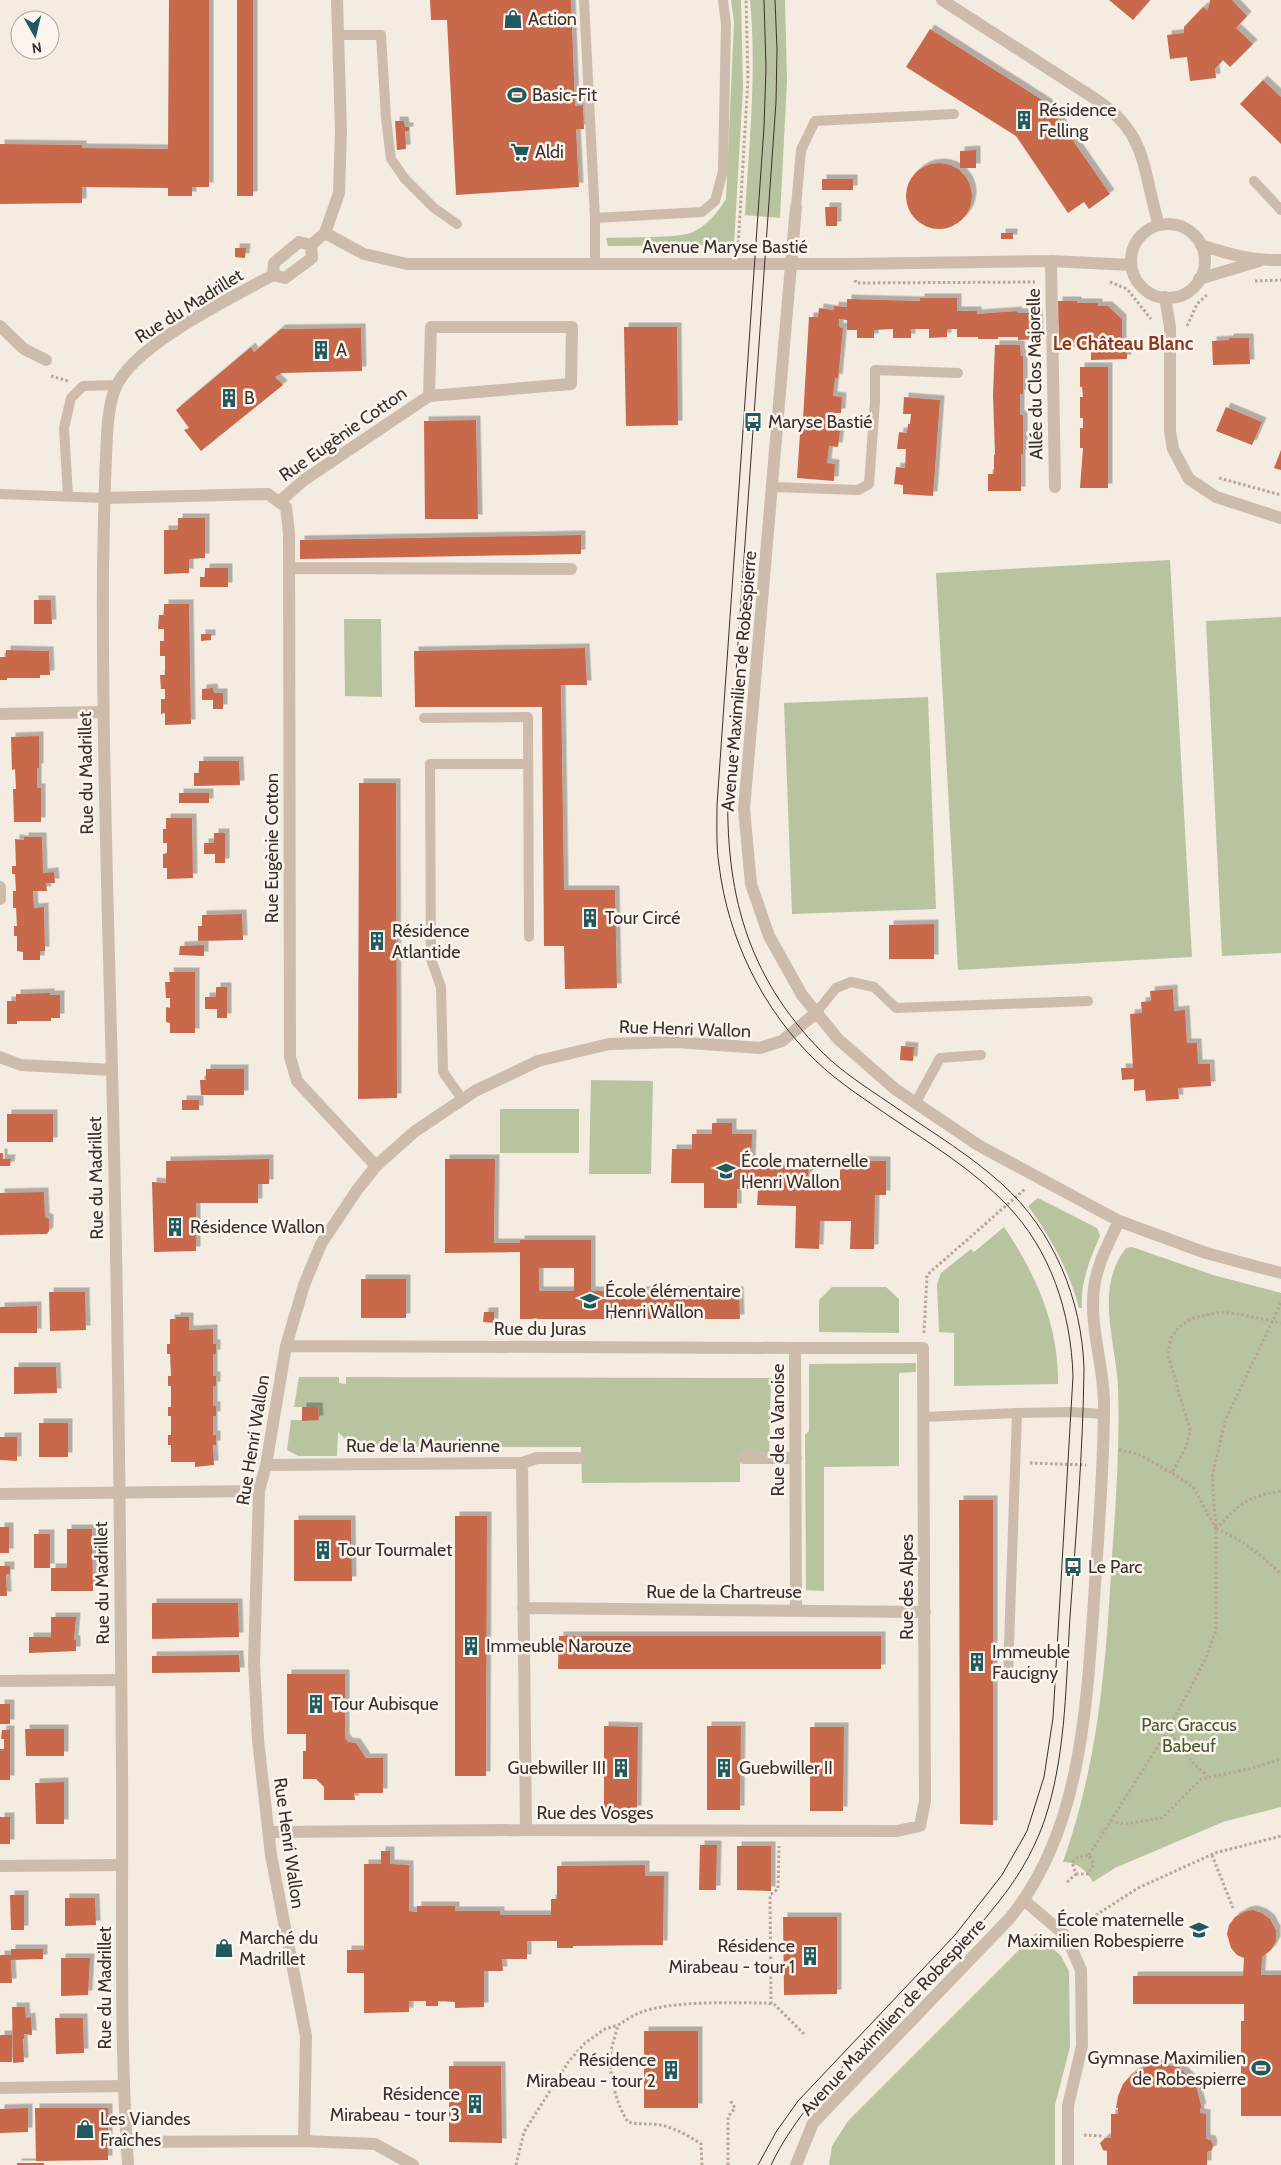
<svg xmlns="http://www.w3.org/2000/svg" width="1281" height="2165" viewBox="0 0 1281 2165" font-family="Cabin,sans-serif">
	<defs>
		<filter id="shadow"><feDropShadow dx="4.5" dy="-4.5" stdDeviation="0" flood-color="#0004"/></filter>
	</defs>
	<rect width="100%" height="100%" fill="#f4ebe1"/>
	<path fill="#b8c4a0" d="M731,0H741L743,87L734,245L608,246L606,238C623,237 679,238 691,233C707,226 717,213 726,199L734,22Z
		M750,0H785L787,81L780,218L745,215C749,144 757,72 750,0Z
		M1170,560L1192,957L958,970L936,573Z
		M1281,617V953L1222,956L1206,621Z
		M344,619H381L382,697L345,696Z
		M928,697L936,909L792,914L784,703Z
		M591,1080L653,1081L651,1174H589Z
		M500,1109H579V1153H500Z
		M1038,1198L1097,1228L1100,1236C1090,1259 1080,1283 1082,1308H1079C1069,1270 1051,1238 1028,1206Z
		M1004,1227C1036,1274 1059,1326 1058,1384L954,1386V1333L939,1332L937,1284L941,1273L971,1249L974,1252Z
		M1132,1247L1213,1275L1281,1293V1807L1223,1822L1115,1868L1093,1882C1087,1871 1076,1861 1063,1862C1099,1760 1106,1664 1112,1557C1116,1500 1120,1444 1118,1387C1116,1341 1094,1289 1126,1248Z
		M832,1287H886L899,1299V1333L819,1332V1300Z
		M916,1363V1372L899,1373V1466L824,1467V1591L806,1590L805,1435L809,1431V1364Z
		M299,1377H339V1383L346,1384V1377L771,1378L769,1456H740V1482L582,1483L581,1447H353L338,1432L337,1456H298L287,1450L291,1420H319L318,1407H294Z
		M1036,1933L1061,1956L1069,1971L1070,2047L1055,2105V2165H829L832,2146L848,2121Z"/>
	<path fill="#c8694b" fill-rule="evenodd" filter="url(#shadow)" d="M169,0H209V187H192V196H168V188L82,187V203L0,204V144L82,145V148L168,149Z
		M237,0H253V196H237Z
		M430,0H571L575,106L583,105L584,129H576L579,187L456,195L447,20H431Z
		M1109,0H1150L1133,20Z
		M1210,0H1232L1247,16L1236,28L1253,44L1230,67L1223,60L1215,69L1216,78L1190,81L1187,57L1170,59L1167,35L1184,33V27L1203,7L1207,10L1208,9Z
		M930,29L1047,103L1110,194L1089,209L1084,202L1068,213L1016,136L906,67Z
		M1263,80L1281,97V144L1240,104Z
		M395,121H404L405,127H409V131H405L406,149L397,150Z
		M976,150V168H960V151Z
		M906 196a33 33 0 1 1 66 0a33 33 0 1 1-66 0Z
		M822,179H853V190H822Z
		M825,207H837V226H826Z
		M1001,233H1013V239H1001Z
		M235,248H246L245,258L235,257Z
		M920,298H957V311H977V314L1017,311L1018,313H1038L1039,339L1018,340V337H998V339H978V337H957V329H947V337L929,338V329H911V338H893V329L874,330V338H857V330H847V320L839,319V327L843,328L838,379L835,378L833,396L842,397L841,413H832L831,430L840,431L838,447L829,446L827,463L835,464L834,481L797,478L801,419H803L809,317H818L819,308L834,310V306L847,307V299L920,301Z
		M1058,301H1077V303H1098V306H1108L1122,319V343H1127V359L1091,360V347H1093V345L1059,348Z
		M624,327H677L678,425L626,426Z
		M361,328L362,371L282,373L275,377L283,385L201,451L184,430L189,428L176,410L251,347L254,352L281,329Z
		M1229,338H1249L1250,364L1213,365L1212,341L1229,340Z
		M995,345H1020L1021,356H1023V394H1020V415H1023V454H1021V491H988V474H994V455L995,454L993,395Z
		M1080,367H1108V488H1080L1083,448H1080V428H1083V418H1080V397H1083L1082,387H1080Z
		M904,397L940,400L933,496L903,494V485L894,484L896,467L905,468L906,449H897L899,432L907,433L908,424H910L911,414H903Z
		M1226,407L1262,422L1252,445L1216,431Z
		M476,420L478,519H425L424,421Z
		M1281,450V470L1274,468Z
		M178,518H205V558L189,559V573L164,574V530H178Z
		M581,535V554L300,559V540Z
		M205,568H228V587H200V577H205Z
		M34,600H51L52,624H34Z
		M164,604H189L191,724L165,725V713L161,714V699H165V689H161L160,675H165V656H160V641H164V629H158L159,615H164Z
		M201,634H211V640L201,641Z
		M585,648L587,685H561L564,890H615L617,988L565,989L564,946H544L542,707H415L414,651Z
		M6,650L49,651L50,675H40V678H7V680H0V657H6Z
		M213,688L214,693H223V709H213V700H202V689Z
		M39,736V768H37V788H41V822H14L13,789H16L15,769L12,770L11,737Z
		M199,761H239L240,785L194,786V773H199Z
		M359,783H396L397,1098L358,1099Z
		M179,793H209V803H179Z
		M166,818H192L193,878L167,879V868H163V854L167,853V843H163V829H166Z
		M214,833H225V863H215V854H204V843H214Z
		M24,837H42L43,873L54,872L55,883H46L47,891H33L34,908L44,907L45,951H40V960H23V952L17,951V936H14V926H17L16,908H13V891H16L15,874H12V866H16L15,839L24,840Z
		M242,914L243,940L198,941V926H202V915Z
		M934,924V959H889V925Z
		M204,945V956L179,955L180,946Z
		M169,972H195V1033H170V1023L166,1022V1007L170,1008V998H166L165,982H170Z
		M216,987H227V1018H217V1009H205V997H216Z
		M1173,989L1174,1011L1185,1010L1187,1043H1197L1198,1064H1210L1211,1086L1178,1088L1179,1099L1146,1101L1145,1090L1134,1091V1079L1122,1080L1121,1068H1133L1130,1014L1142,1013L1141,1002L1151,1001L1150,991Z
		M50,993V995H60V1018H51V1021H17V1024H7V1001H16V994Z
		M901,1046L914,1047L913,1061L900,1060Z
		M206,1069H244V1095H201L200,1080H206Z
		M182,1100H199V1110H182Z
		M7,1114H53V1142H7Z
		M712,1123H732V1134H752L751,1166L809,1165L808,1182L840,1183V1160L886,1161V1195H875L874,1249H850L851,1221H820L819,1249L795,1248L796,1206L757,1205L758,1189H737V1208H704V1183H671L672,1149H692V1134H712Z
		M0,1153H3V1159H11L10,1166H0Z
		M269,1159V1184H258V1203H196V1251L154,1252L152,1182L166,1183V1161Z
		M445,1159H495L494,1243H520V1240H591V1291H739L740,1319H520V1252L445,1253ZM539,1268H574V1291H539Z
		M44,1192L45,1217L49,1219V1231L47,1234L0,1235V1193Z
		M361,1279H406V1318H361Z
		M49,1292H85L86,1330L50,1331Z
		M37,1306V1333H0V1307Z
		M484,1312H494V1323L483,1322Z
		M176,1317H189V1330L213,1329V1344H216V1354H213V1376H216V1386H213V1406H216V1416H213V1435H216V1445H213L214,1465L195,1467V1462H171V1445H168V1435H171V1416H168V1407H171V1386H168V1376H171L170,1354H167V1344H170V1319H176Z
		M14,1367H56L57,1393L14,1394Z
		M302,1407H318L319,1420L302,1421Z
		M39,1423H68V1457H39Z
		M0,1437H17V1461L0,1460Z
		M959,1500H993V1825L960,1824Z
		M455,1516H487L486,1776H455Z
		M294,1520H351L352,1581H294Z
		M0,1527H9V1553H0Z
		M67,1529H92L93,1591H51V1568H67Z
		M34,1534H50V1568H34Z
		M0,1566H10V1574H6L7,1596H0Z
		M152,1603H238L239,1637L152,1639Z
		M51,1617H76L74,1640H76V1651L29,1653V1637H51Z
		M559,1636H881V1669H558Z
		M239,1655L240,1672L152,1673V1656Z
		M287,1674H345V1738L348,1742L356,1743L366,1758H383V1793H354L355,1800H324V1787L316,1779H303V1751H306V1734H287Z
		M0,1704H10V1724H0Z
		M604,1726L638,1727L637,1810H604Z
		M707,1726H741L740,1810H707Z
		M810,1727H844L843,1811H810Z
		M25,1729H64V1756H26Z
		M2,1730H10V1780H0V1749H4V1739H1Z
		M64,1782V1824H36L35,1783Z
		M0,1817H10V1844H0Z
		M700,1845H717L716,1890H699Z
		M737,1846H771V1891L737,1890Z
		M381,1851H390V1864L409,1865V1911L417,1912V1906H455V1911H500V1915H551V1899H557V1866L645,1865V1876H664L663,1945L573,1946V1948H557V1941H527V1959H502L503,1971H484V2007L455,2008V2002L438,2001V2006H426V2001H409V2012L364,2013V1973H347V1950H364V1864H381Z
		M10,1895H24V1930H11Z
		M65,1898H95L96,1925L65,1926Z
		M1253,1910L1262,1913L1270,1919L1276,1930V1941L1271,1950L1262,1957L1261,1975H1281V2116H1241V2021H1244V2004H1133V1976H1243L1244,1958L1237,1955L1231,1948L1227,1934L1229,1925L1235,1917L1246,1911Z
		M783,1917H837V1994L784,1995Z
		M11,1949H43V1959L11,1960L12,1983H0V1955H11Z
		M61,1958H90L88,1995L61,1996Z
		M12,2007H25L26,2018L31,2017L32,2035L24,2034V2039H23L24,2062L13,2063Z
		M55,2018H83L84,2053L56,2054Z
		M644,2031H698V2108H644Z
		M0,2035H12V2062H0Z
		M1152,2064H1161L1179,2067L1190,2078L1197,2089L1202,2109L1200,2108V2113L1206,2114V2139L1211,2140L1213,2145L1212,2150L1207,2152V2165H1107V2151L1103,2150L1100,2143L1105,2138H1111V2114H1118V2108H1116L1118,2096L1123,2084L1132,2074Z
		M449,2066H501L502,2143L449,2142Z
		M28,2108V2132L0,2133V2109Z
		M35,2108H108V2160L36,2161Z
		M17,2163H44V2165H17Z"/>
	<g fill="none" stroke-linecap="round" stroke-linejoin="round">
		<path stroke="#b9a596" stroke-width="3" stroke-dasharray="2.5 2.5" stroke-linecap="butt" d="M738,248L748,79L746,0
			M855,280L856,283L1035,282
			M1255,281L1281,280
			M1110,282L1127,289L1151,319
			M1187,326L1197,304L1208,294
			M51,376L68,381
			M1219,478L1281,495
			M1281,1303L1225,1421L1212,1477L1216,1529C1240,1504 1245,1497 1281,1491
			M924,1333L927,1275L1025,1189
			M1119,1450L1138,1454L1172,1473
			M1030,1463L1086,1465
			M1216,1529L1193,1487L1172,1473L1187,1445L1190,1430L1168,1355L1171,1338L1179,1327L1193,1318L1220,1312L1238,1314L1281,1323
			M1168,1730L1194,1764L1208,1776
			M1111,1821L1125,1824L1162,1818L1201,1779L1257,1767L1281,1759
			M1089,1855L1168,1730L1206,1658L1216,1630V1529C1241,1538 1261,1555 1281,1574
			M1212,1855L1233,1908
			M1076,1874H1088L1094,1864L1089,1855
			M1067,1882L1076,1874L1072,1862L1078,1857L1089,1855
			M1079,1926L1138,1888L1215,1853L1281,1836
			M771,2004L770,1895L778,1889L779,1846
			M1084,2135L1102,2136
			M516,2165L524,2132L569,2061L585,2043L605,2029L618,2025
			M702,2165L701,2144C689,2136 675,2128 661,2125C650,2123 639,2125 628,2122C616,2104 608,2073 611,2051C613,2042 616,2033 618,2025C625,2021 632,2016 639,2013C671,2000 733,2003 768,2003L775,2005L804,2034
			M728,2165V2117L735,2108L730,2100"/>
		<path stroke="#cdbbac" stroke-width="10" d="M584,0L595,218L702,212L715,201L723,171L726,24L723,0
			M338,35H381L386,118L391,159L405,179L434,208L457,224
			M1254,181L1281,210
			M796,207L801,150L815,121L954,114
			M595,264V218
			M772,487L858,490L869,484L875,402V370L958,373
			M0,494L104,498
			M68,496L64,428L71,398L83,386L116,385
			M424,718L528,717L529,937
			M816,1013L836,988L851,982L874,987L896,1008L1088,1001
			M462,1099L443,1072L441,987L431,959L430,764H528
			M916,1102L940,1058L981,1055
			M1017,1413L1072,1412L1104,1414
			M924,1417L1017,1413L1008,1674"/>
		<path stroke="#cdbbac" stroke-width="12" d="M325,233L364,254L407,264H847L1051,261L1131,265
			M1201,245C1228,254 1253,261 1281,260
			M1051,261L1055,487
			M1199,279L1259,261
			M0,326L24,349L46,360
			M104,498L268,494L286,507L289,533L290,1057L297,1081L376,1166
			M279,502L304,480L429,396L571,384L572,327H431L429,396
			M289,568L571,569
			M0,887V899
			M0,1057L21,1065L112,1070
			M1119,1221L1206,1253L1281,1273
			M286,1346L795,1348
			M743,1458H796
			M522,1463L526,1830
			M266,1465L522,1463L537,1458H579
			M0,1494L259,1491
			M523,1608L925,1612
			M0,1681L121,1680
			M268,1832L526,1830L897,1831L920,1826L925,1801L923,1348H795L796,1610
			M0,1866L122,1865
			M1025,1901L1066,1936L1081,1970L1082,2046L1068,2106V2165
			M0,2088L123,2086
			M126,2142L304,2141
			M413,2165L375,2144L304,2141L306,2036L271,1855L258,1740L254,1663L259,1491L266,1465L286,1346L304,1285L321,1244L357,1190L376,1166L414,1132L475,1091L538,1061L609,1044L676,1042L760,1048L782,1041L816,1013
			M796,2165L813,2123L1009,1919C1084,1829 1087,1697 1095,1585C1099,1525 1104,1464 1104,1404C1104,1365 1089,1327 1094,1288C1097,1264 1109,1242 1119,1221L978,1145L895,1089L838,1039L802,995L769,936L751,884L744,809L796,207"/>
		<path stroke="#cdbbac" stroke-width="12" d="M942,0L1097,100C1149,135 1142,171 1159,225
			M1131 261a37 37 0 1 1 74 0a37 37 0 1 1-74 0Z
			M273,275L274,263L299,242L311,245
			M1165,297L1170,327V431L1173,449L1189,479L1216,497L1281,518
			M0,714L102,712
			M128,2165C119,2033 123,1900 122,1768C120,1523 118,1278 111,1034C107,878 102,723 103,567C104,531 104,495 106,458C107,436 107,410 115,389C131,346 233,297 273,275L285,278L312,258L311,245L325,233L339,193L341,131L337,0"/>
		<path stroke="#3b302b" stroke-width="1" d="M758,2165L776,2132L798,2101L955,1935L1002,1875L1027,1831L1044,1777L1053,1718L1073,1376C1071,1313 1051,1250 1006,1204C973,1170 931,1144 892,1118C866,1100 839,1083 816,1061C763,1010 728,939 719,865C716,846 717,825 717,805L764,127L766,68L764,0
			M771,2165C794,2117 831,2079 867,2041C912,1996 961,1951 1000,1900C1021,1874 1039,1841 1048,1809C1066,1748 1066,1680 1070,1617C1076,1534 1083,1451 1084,1369C1082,1300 1054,1231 1002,1184C971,1156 935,1134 901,1111C874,1092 845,1075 822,1052C746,975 725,891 728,786L776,102L777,49L775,0"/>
	</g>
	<defs>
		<g id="shop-bare" transform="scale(1.5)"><path d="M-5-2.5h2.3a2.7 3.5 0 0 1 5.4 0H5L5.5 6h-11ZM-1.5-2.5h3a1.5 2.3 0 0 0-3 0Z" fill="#1f5a5e" stroke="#fbf5ee" stroke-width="2.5" paint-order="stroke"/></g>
		<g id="stadium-bare" transform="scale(1.5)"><path d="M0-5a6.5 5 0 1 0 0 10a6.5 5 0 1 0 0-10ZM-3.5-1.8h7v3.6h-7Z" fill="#1f5a5e" stroke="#fbf5ee" stroke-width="2.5" paint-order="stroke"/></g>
		<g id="building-bare" transform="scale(1.5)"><path d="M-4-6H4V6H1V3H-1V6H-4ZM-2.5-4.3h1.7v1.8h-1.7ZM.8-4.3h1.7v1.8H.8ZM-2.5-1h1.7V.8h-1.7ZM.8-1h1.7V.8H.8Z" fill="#1f5a5e" stroke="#fbf5ee" stroke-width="2.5" paint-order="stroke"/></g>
		<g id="supermarket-bare" transform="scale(1.5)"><path d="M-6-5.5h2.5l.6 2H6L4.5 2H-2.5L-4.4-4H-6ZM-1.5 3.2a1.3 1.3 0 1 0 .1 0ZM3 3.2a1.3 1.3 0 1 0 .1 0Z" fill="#1f5a5e" stroke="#fbf5ee" stroke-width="2.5" paint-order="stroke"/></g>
		<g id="bus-bare" transform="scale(1.5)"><path d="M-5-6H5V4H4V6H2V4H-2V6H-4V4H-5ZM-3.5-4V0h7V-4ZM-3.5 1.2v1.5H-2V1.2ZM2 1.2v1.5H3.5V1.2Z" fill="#1f5a5e" stroke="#fbf5ee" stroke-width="2.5" paint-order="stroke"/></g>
		<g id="school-bare" transform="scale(1.5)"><path d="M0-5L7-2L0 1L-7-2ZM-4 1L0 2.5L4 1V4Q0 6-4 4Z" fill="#1f5a5e" stroke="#fbf5ee" stroke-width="2.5" paint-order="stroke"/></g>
	</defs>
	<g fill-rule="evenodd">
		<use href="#shop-bare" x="513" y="19"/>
		<use href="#stadium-bare" x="517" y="95"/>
		<use href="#building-bare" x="1024" y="120"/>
		<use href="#supermarket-bare" x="520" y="152"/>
		<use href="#building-bare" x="321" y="350"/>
		<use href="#building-bare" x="229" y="398"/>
		<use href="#bus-bare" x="753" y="422"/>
		<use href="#building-bare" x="590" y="918"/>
		<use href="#building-bare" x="377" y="941"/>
		<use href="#school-bare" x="726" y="1171"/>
		<use href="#building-bare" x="175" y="1227"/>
		<use href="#school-bare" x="590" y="1301"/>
		<use href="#building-bare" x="323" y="1550"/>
		<use href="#bus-bare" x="1073" y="1567"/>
		<use href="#building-bare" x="471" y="1646"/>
		<use href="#building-bare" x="977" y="1662"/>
		<use href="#building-bare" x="316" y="1704"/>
		<use href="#building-bare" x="621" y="1768"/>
		<use href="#building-bare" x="724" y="1768"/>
		<use href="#school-bare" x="1199" y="1930"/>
		<use href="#shop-bare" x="224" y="1948"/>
		<use href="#building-bare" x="810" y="1956"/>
		<use href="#stadium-bare" x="1261" y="2068"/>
		<use href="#building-bare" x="671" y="2070"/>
		<use href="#building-bare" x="475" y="2104"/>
		<use href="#shop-bare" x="85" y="2129"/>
	</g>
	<g text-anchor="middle" stroke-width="5" stroke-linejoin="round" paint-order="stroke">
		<g font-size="18" fill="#3b302b" stroke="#fbf5ee" text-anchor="start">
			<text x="528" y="25">Action</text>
			<text x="532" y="101">Basic-Fit</text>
			<text x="1039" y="116">Résidence<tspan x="1039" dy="21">Felling</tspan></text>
			<text x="535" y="158">Aldi</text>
			<text x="336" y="356">A</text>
			<text x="244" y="404">B</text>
			<text x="768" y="428">Maryse Bastié</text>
			<text x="605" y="924">Tour Circé</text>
			<text x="392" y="937">Résidence<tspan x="392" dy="21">Atlantide</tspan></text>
			<text x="741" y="1167">École maternelle<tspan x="741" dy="21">Henri Wallon</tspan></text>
			<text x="190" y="1233">Résidence Wallon</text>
			<text x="605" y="1297">École élémentaire<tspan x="605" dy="21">Henri Wallon</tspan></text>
			<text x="338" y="1556">Tour Tourmalet</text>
			<text x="1088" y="1573">Le Parc</text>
			<text x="486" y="1652">Immeuble Narouze</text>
			<text x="992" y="1658">Immeuble<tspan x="992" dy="21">Faucigny</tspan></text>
			<text x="331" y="1710">Tour Aubisque</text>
			<text x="606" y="1774" text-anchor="end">Guebwiller III</text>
			<text x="739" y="1774">Guebwiller II</text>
			<text x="1184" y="1926" text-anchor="end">École maternelle<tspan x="1184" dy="21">Maximilien Robespierre</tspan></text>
			<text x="239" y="1944">Marché du<tspan x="239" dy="21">Madrillet</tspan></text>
			<text x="795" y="1952" text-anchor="end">Résidence<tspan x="795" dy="21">Mirabeau - tour 1</tspan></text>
			<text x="1246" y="2064" text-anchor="end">Gymnase Maximilien<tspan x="1246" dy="21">de Robespierre</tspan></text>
			<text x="656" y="2066" text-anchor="end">Résidence<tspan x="656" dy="21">Mirabeau - tour 2</tspan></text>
			<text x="460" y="2100" text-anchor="end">Résidence<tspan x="460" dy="21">Mirabeau - tour 3</tspan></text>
			<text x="100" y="2125">Les Viandes<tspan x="100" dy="21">Fraîches</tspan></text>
		</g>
		<g font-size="18" fill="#3b302b" stroke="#fbf5ee">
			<text x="725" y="253">Avenue Maryse Bastié</text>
			<text transform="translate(189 306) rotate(-32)" y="6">Rue du Madrillet</text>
			<text transform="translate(1035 374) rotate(-91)" y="6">Allée du Clos Majorelle</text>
			<text transform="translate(343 434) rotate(-35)" y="6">Rue Eugènie Cotton</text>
			<text transform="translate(739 681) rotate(-85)" y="6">Avenue Maximilien de Robespierre</text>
			<text transform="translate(86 773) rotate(-91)" y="6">Rue du Madrillet</text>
			<text transform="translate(272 848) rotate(-90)" y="6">Rue Eugènie Cotton</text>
			<text transform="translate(685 1029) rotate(2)" y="6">Rue Henri Wallon</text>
			<text transform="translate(96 1178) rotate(-91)" y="6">Rue du Madrillet</text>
			<text x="540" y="1335">Rue du Juras</text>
			<text transform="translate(778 1430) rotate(-90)" y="6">Rue de la Vanoise</text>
			<text transform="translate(253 1440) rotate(-81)" y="6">Rue Henri Wallon</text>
			<text x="423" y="1452">Rue de la Maurienne</text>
			<text transform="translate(102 1583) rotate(-91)" y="6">Rue du Madrillet</text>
			<text transform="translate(907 1587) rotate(-90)" y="6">Rue des Alpes</text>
			<text x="724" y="1598">Rue de la Chartreuse</text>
			<text x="595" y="1819">Rue des Vosges</text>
			<text transform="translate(289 1843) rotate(82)" y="6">Rue Henri Wallon</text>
			<text transform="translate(105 1988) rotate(-90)" y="6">Rue du Madrillet</text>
			<text transform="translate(893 2017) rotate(-47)" y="6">Avenue Maximilien de Robespierre</text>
		</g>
		<g font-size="18" fill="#4a5a2e" stroke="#fbf5ee">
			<text x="1189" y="1731">Parc Graccus<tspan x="1189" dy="21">Babeuf</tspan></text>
		</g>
		<g font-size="19" font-weight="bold" fill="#8c3b22" stroke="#fbf5ee">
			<text x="1123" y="350">Le Château Blanc</text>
		</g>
	</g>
	<g transform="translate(35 35) rotate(172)"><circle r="24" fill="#fbf5ee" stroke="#aea6a0"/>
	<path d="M0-4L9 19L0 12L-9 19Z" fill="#1f5a5e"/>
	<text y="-8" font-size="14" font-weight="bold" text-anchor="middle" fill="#3b302b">N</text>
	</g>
</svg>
